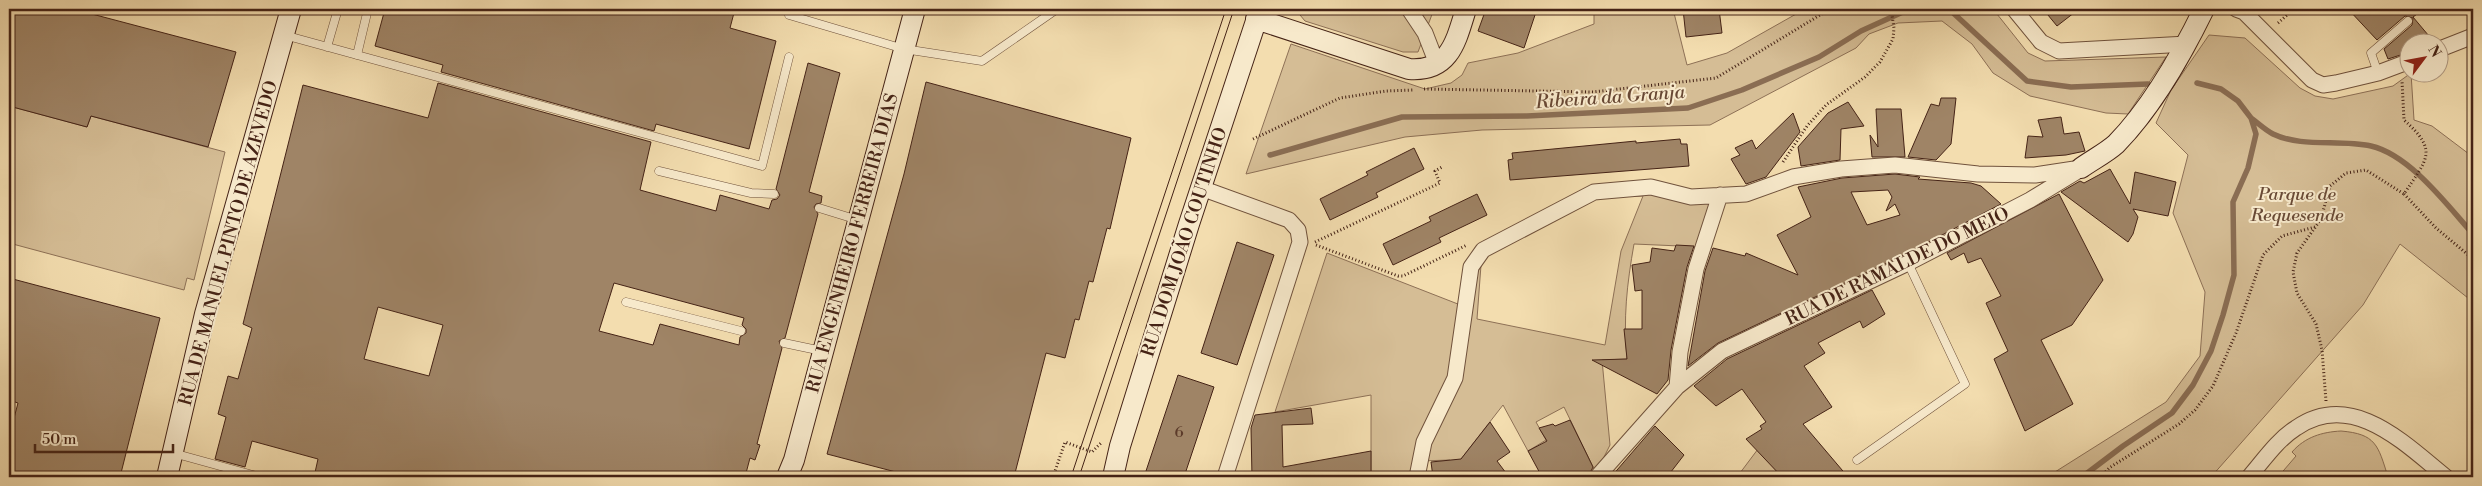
<svg xmlns="http://www.w3.org/2000/svg" width="2482" height="486" viewBox="0 0 2482 486" font-family="'Libre Bodoni',serif">
	<rect width="100%" height="100%" fill="#f3ddaf"/>
	<filter id="stains"><feTurbulence type="fractalNoise" baseFrequency=".004" numOctaves="4"/><feColorMatrix values="0 0 0 0 .2 0 0 0 0 .09 0 0 0 0 .02 0 0 0 .5 -.17"/></filter>
	<radialGradient id="worn" r=".72"><stop offset=".6" stop-color="#630" stop-opacity="0"/><stop offset="1" stop-color="#630" stop-opacity=".3"/></radialGradient>
	<path fill="#d5bd95" stroke="#8d7056" fill-rule="evenodd" d="M1295,9H1434L1418,52H1403L1305,21Z
		M1594,9H1673L1687,65L1727,53L1805,9H1993L2028,53L2045,61L2166,57L2128,114L2106,113L2030,96L1993,73L1972,44L1942,21L1898,23L1869,34L1856,48L1710,125L1482,130L1405,137L1246,174L1291,44L1425,89L1451,83L1462,75L1468,63L1518,53L1594,24Z
		M2209,35L2245,38L2300,88L2315,96L2333,99L2393,86L2411,73L2414,120L2432,126L2473,157V302L2400,244L2363,305L2211,477H2047L2166,402L2200,356L2205,292L2173,213L2188,155L2156,123L2171,90Z
		M9,106L87,127L91,116L225,152L194,280L187,278L184,290L9,243Z
		M1594,192L1720,195L1703,247L1634,244C1627,284 1623,318 1627,359L1602,360L1610,445L1596,473L1564,407L1536,422L1546,440L1528,451L1503,405L1454,468L1463,477H1445L1452,475L1450,460L1420,461L1417,477H1371V395L1275,412L1327,253L1463,306L1455,377L1466,307L1483,250ZM1643,196L1621,251L1605,345L1477,319L1481,265L1490,252L1598,197Z
		M2341,431C2376,434 2378,445 2388,477H2278L2296,456L2292,452C2305,437 2322,432 2341,431Z
		M1758,449L1782,477H1737Z"/>
	<g fill="none" stroke-linecap="round" stroke-linejoin="round">
		<path stroke="#8a6d53" stroke-width="5.5" d="M2251,118C2258,123 2265,130 2273,134C2302,148 2339,139 2371,146C2410,155 2447,205 2473,234
			M1270,155L1402,117L1527,116L1688,108L1742,90L1819,57L1861,31L1905,11L1950,10L2027,81L2071,87L2148,84
			M2082,477L2123,446L2172,413L2193,385L2211,351L2223,315L2234,275L2233,202L2248,168L2256,134L2251,118L2238,101L2221,89L2197,83"/>
	</g>
	<path fill="#9f8466" stroke="#452316" fill-rule="evenodd" d="M9,9H73L236,52L208,147L91,116L87,127L9,106Z
		M385,9H735L730,28L776,41L749,149L656,124L654,131L441,72L443,65L375,46Z
		M1486,9H1537L1524,48L1478,31Z
		M1683,9H1719L1722,33L1686,37Z
		M2043,9H2079L2057,26Z
		M2348,9H2424L2413,17L2434,42H2410V52L2388,59L2384,49L2412,25L2413,18L2405,16L2377,40Z
		M808,63L840,73L809,192L822,196L821,203L816,204L814,207L818,214L785,338L779,341L782,348L757,444L760,445L755,460L750,458L745,477H314L318,459L252,441L245,467L215,459L226,417L218,414L228,376L238,379L252,328L243,324L303,85L428,118L438,83L651,142L640,190L716,211L720,195L769,209L772,200L777,199L780,195L776,189ZM614,283L744,318L742,325L746,329V333L740,337L739,345L660,324L653,345L599,331ZM378,307L443,325L429,376L364,359Z
		M926,82L1131,138L1110,229L1107,228L1093,282L1089,281L1079,320L1075,319L1065,358L1046,353L1014,477H915L827,454L904,174Z
		M1941,98H1956L1951,144L1936,160L1908,157L1931,104L1939,106Z
		M1848,102L1864,126L1841,129L1840,160L1801,166L1798,147L1828,113Z
		M1876,109H1901L1905,157H1872L1870,135L1878,147Z
		M1793,113L1800,132L1766,177L1746,184L1731,159L1740,155L1735,148L1752,140L1756,149Z
		M2061,117L2064,134L2079,132L2085,151L2066,155L2025,158L2028,136L2043,137L2038,120Z
		M1680,139L1681,144H1687L1689,166L1510,180L1508,160L1513,159L1512,153L1636,141V143Z
		M1414,148L1424,169L1376,193L1378,197L1330,220L1320,199L1368,175L1366,172Z
		M2110,169L2130,204L2135,172L2176,182L2168,216L2133,209L2138,217L2133,234L2128,242L2061,192L2080,181L2084,183Z
		M1895,174L1920,177L1918,179L1971,183L1981,186L2001,204L1904,255L1718,343L1688,366L1705,271L1713,248L1745,256L1746,253L1798,275L1777,235L1811,217L1798,187L1842,178ZM1888,190L1892,197L1886,211L1895,204L1900,215L1867,225L1851,192Z
		M1477,194L1487,215L1439,238L1441,242L1393,265L1383,244L1431,221L1429,217Z
		M2059,194L2103,280L2072,325L2041,340L2073,404L2025,431L1994,359L2008,351L1986,303L2001,296L1981,258L1968,263L1964,253L1951,260L1947,253Z
		M1237,242L1274,255L1237,365L1201,353Z
		M1676,245L1694,246L1687,267L1671,350L1668,380L1657,394L1592,360L1627,359L1624,329H1642V290L1635,291L1632,265L1650,262L1652,248L1674,251Z
		M9,278L160,318L120,477H9V437L18,403L9,400Z
		M1872,290L1885,314L1863,328L1860,321L1818,343L1825,353L1804,366L1832,407L1803,424L1848,477H1782L1746,439L1762,429L1760,426L1766,422L1742,389L1716,406L1694,386L1727,359Z
		M1178,375L1214,387L1184,477H1144Z
		M1311,408L1313,424L1282,425L1283,467L1371,451V477H1252L1251,428L1255,415Z
		M1570,420L1593,467L1588,477H1542L1528,451L1547,441L1539,428L1553,424L1555,426Z
		M1490,422L1510,452L1497,461L1509,477H1433L1431,462L1461,459Z
		M1655,426L1684,455L1667,477H1611Z"/>
	<g fill="none" stroke-linecap="round" stroke-linejoin="round">
		<g stroke="#70523c" stroke-width="9">
			<path id="lane" d="M791,9L789,15L904,49L982,61L1057,9
				M284,35L762,166L789,57
				M327,47L338,9
				M357,55L368,9
				M2378,73L2371,53L2408,21
				M659,171L751,193L774,194
				M819,208L858,220
				M626,302L741,331
				M784,343L822,351
				M173,453L260,477
				M1857,460L1965,384L1908,263"/>
		</g>
		<g stroke="#70523c" stroke-width="17">
			<path id="street" d="M1409,9L1425,33L1437,64
				M2014,9L2041,42L2059,51L2187,44
				M2236,9L2244,12L2312,80L2323,85L2336,83L2378,73L2410,61
				M2440,49L2473,36
				M1201,188L1289,220L1298,230L1300,242L1225,477
				M1677,387L1680,352L1696,269L1720,195
				M1417,477L1424,442L1455,378L1471,267L1483,250L1594,192L1651,187L1691,197L1746,194L1793,177L1841,169L1895,165L1978,174L2035,175L2081,168
				M1597,477L1677,387L1722,351L1908,263L2030,200L2076,172
				M2249,477C2263,461 2277,440 2296,428C2352,389 2405,444 2446,477"/>
		</g>
		<g stroke="#452316" stroke-width="22">
			<path id="secondary" d="M1256,19L1409,69C1450,72 1456,41 1466,9
				M2081,168C2092,160 2106,153 2116,144C2153,106 2181,56 2204,9
				M167,477L205,314L291,9
				M787,477L794,460L915,9
				M1113,477L1120,446L1189,224L1260,9"/>
		</g>
		<path stroke="#452316" stroke-width="3" stroke-dasharray="1 2.5" stroke-linecap="butt" d="M2278,23L2294,9
			M1424,89L1593,92L1716,78L1830,9
			M1253,139L1340,98L1386,91L1413,90
			M1783,162L1807,126L1826,105L1865,77L1880,62L1893,39L1894,28L1891,9
			M2404,194L2436,228L2473,259
			M1315,242L1440,183L1435,171L1442,167
			M1316,245L1398,276H1403L1467,245
			M2326,401L2322,350L2316,324L2297,293L2293,272L2297,253L2321,219L2330,186L2346,173L2366,170L2404,194C2427,159 2439,151 2404,120L2402,81
			M1053,477L1065,442L1092,452L1102,442
			M2101,477L2109,468L2179,424L2195,410L2213,386L2236,333L2263,255L2282,236L2315,227"/>
		<use href="#lane" stroke="#f7e9cb" stroke-width="8"/>
		<use href="#street" stroke="#f7e9cb" stroke-width="15"/>
		<use href="#secondary" stroke="#f7e9cb" stroke-width="20"/>
		<path stroke="#452316" stroke-width="1" d="M1071,477L1226,9
			M1079,477L1234,9"/>
	</g>
	<g text-anchor="middle" stroke-width="4" stroke-linejoin="round" paint-order="stroke">
		<g font-size="15" fill="#5c3b2a">
			<text x="1179" y="437">6</text>
		</g>
		<g font-size="18" font-style="italic" fill="#694a36" stroke="#f7e9cb">
			<text x="2297" y="200">Parque de<tspan x="2297" dy="21">Requesende</tspan></text>
		</g>
		<g font-size="18" fill="#452316" stroke="#f7e9cb">
			<text transform="translate(1184 242) rotate(-72)" y="6">RUA DOM JOÃO COUTINHO</text>
			<text transform="translate(228 243) rotate(-75)" y="6">RUA DE MANUEL PINTO DE AZEVEDO</text>
			<text transform="translate(852 243) rotate(-75)" y="6">RUA ENGENHEIRO FERREIRA DIAS</text>
			<text transform="translate(1897 266) rotate(-26)" y="6">RUA DE RAMALDE DO MEIO</text>
		</g>
		<g font-size="19" font-style="italic" fill="#684834" stroke="#f7e9cb">
			<text transform="translate(1610 96) rotate(-4)" y="7">Ribeira da Granja</text>
		</g>
	</g>
	<rect width="2482" height="486" fill="none" stroke="#f3ddaf" stroke-width="30"/>
	<rect x="10" y="10" width="2462" height="466" fill="none" stroke="#452316" stroke-width="2.5"/>
	<rect x="15" y="15" width="2452" height="456" fill="none" stroke="#452316"/>
	<g transform="translate(2424 58) rotate(58)"><circle r="24" fill="#f7e9cb" stroke="#b09a83"/>
	<path d="M0-4L9 19L0 12L-9 19Z" fill="#8f2418"/>
	<text y="-8" font-size="14" font-weight="bold" text-anchor="middle" fill="#452316">N</text>
	</g>
	<path d="M35 444v8h138v-8" fill="none" stroke="#452316" stroke-width="2.5"/>
	<text x="42" y="444" font-size="15" fill="#452316" stroke="#f7e9cb" stroke-width="4" paint-order="stroke">50 m</text>
	<rect width="100%" height="100%" filter="url(#stains)"/>
	<rect width="100%" height="100%" fill="url(#worn)"/>
</svg>
